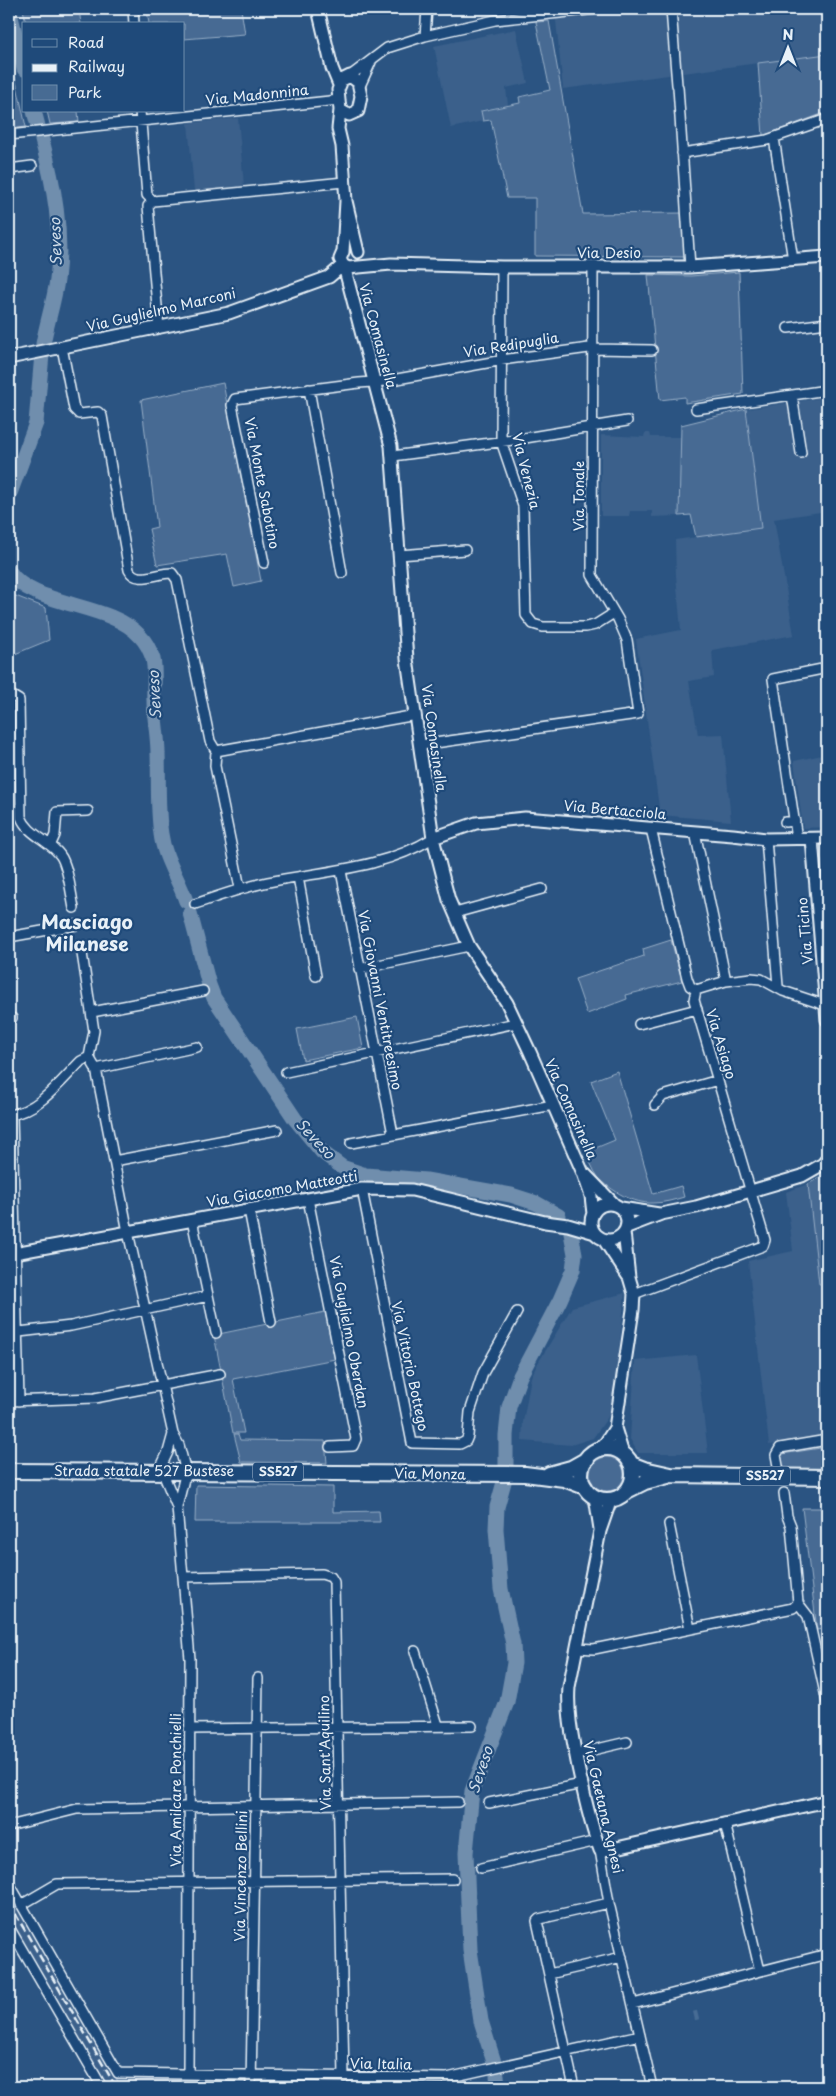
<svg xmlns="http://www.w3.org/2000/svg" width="836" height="2096" viewBox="0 0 836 2096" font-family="'Playpen Sans',sans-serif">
	<rect width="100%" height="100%" fill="#2b5482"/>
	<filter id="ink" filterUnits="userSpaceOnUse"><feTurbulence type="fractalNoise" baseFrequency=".02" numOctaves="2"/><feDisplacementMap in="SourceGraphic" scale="10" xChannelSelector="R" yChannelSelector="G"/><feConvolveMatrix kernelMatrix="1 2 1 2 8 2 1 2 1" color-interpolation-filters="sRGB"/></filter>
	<g filter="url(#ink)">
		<path fill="#3a608b" d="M545,9H827V54L563,89L555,11Z
			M516,29L528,83L506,88L508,105L481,110L483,121L451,128L434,46Z
			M238,118L244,186L194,191L188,123Z
			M827,397V511L774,519L794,635L712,650L714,677L689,681L698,735L723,734L731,821L660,815L636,639L681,630L676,576L675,540L761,528L746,409Z
			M645,433H650L651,437H681L679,516L652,517V511H630L629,516H601V435L644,437Z
			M827,754V827L803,828L794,761Z
			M808,1184L819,1284L827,1283V1437L769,1445L748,1261L793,1251L786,1192Z
			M625,1293L613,1410L593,1438L571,1445L522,1441L523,1422L531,1377L538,1363L572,1307Z
			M696,1355L708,1453H638L630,1439L635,1361Z
			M9,1894L37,1942L121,2087H105L9,1920Z"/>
		<path fill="#476b93" stroke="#98aec6" d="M23,9H79L81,24H26Z
			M147,9H241L245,34L184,39V24H149Z
			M549,21L583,214L684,213L686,257L535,256V198H507L491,120L483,121L481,111L520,103L519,97L550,90L536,22Z
			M9,49L26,127L9,129Z
			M827,54V112L763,136L758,63Z
			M47,111H78L79,122L50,124Z
			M739,272L743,394L685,403V397L660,400L648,275L691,276Z
			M223,383L261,581L234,587L227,554L157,565L149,529L157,527L141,400Z
			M746,409L761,528L696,537L691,515L679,516L681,425Z
			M9,588L13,595L46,608L49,640L10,656L9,659Z
			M671,940L682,981L626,995L627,999L587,1014L575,979L644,956L643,949Z
			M357,1017L363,1048L303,1060L297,1029Z
			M617,1071L653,1194L681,1186L684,1197C674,1200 664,1203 653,1203C634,1204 611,1191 598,1177C593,1170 589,1160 586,1152L615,1140L591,1081Z
			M823,1176H827V1283L819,1284L808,1184Z
			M325,1312L335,1359L233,1379L244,1433H233L214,1335Z
			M234,1434H238L240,1440L325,1441L327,1463L241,1462Z
			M827,1447V1469H787L781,1462L782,1454Z
			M590 1474a17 17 0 1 1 34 0a17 17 0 1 1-34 0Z
			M196,1485L333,1487V1512L379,1511L380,1522H195Z
			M802,1508H827V1628L817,1630Z
			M116,2078L245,2082V2087H121Z"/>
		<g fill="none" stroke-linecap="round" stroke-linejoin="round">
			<path stroke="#708ead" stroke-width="15" d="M9,9L24,69
				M34,111L38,126
				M42,140C54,185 63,233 57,280C54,302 47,322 43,344
				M9,496L36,423L42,354
				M9,571C31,607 110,602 140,636C146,642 150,650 153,659C156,672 153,687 154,701C154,718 158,736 158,754C159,781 157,807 161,834C164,858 178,878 186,901
				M190,913L209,985L214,998L295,1119L322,1152L342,1167L366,1175L426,1180L511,1195L536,1203L559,1216
				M506,1467V1435L509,1407L520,1376L560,1300L573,1270L575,1254L571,1233
				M494,2062L481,2021L470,1950L466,1853L472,1791L507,1702L514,1663L513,1644L501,1589L496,1529L497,1507L504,1482
				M497,2075L498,2087"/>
			<path stroke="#476c94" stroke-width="9" stroke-dasharray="9 4.5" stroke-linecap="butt" d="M694,2016L698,2015"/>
			<g stroke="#e8f1f8" stroke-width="12">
				<path id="minor" d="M133,9L134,24
					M671,9L677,85
					M425,36L427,9
					M350,76L387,48L425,36L495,20L597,9
					M360,86L371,62
					M678,87L690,267
					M140,111L147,195L153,201
					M9,135L339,100
					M774,138L793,260
					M682,153L767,140L827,119
					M9,169L32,166
					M153,201L344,182
					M153,201L148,206L159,328
					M502,267L501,441L523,506L526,615L533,624L543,627H586L595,625L614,613
					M788,328L827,323
					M62,347L74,409L79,414L98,412L102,416L129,570C136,585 159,572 172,573L177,580L210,741L216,751L215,766L240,888
					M309,389L342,573
					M792,395L801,453
					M696,409L827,390
					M393,456L513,440L627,421
					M399,555L465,550
					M264,563L232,405L235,399L359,383L386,381L509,359L589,348L594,349L652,350
					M9,694L19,700L21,817C28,835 49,840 60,855C68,865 71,894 74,908
					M421,745L638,714L627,640L618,619L592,575L593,268
					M216,751L416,715
					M785,822L795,821
					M651,829L687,978L690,986L696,990
					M695,832L726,981
					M766,839L778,986
					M797,839L773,679L827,668
					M51,844L55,835L57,812L88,811
					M341,871L393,1134
					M298,877L316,976
					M195,904C219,896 243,887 268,882C324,871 383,869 433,838
					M455,913L542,889
					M9,937L76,925
					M359,969L469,946
					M696,990L726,981L751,978L761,979L783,991L825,1005
					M92,1012L203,991
					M9,1018H12
					M639,1024L697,1009
					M89,1057L96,1069L128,1232L173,1434L179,1445L186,1472
					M96,1069L197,1047
					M286,1072L516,1023
					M655,1105L663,1096L718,1080
					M9,1115C39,1111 61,1081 81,1061L89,1057L94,1031L81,947
					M12,1115L19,1401
					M351,1143L553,1105
					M114,1161L277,1130
					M362,1189L412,1443L460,1444L466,1441L468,1436L470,1412L483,1373L517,1312
					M308,1199L356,1439L353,1446L330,1447
					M249,1210L271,1322
					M192,1220L216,1333
					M634,1294L763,1246L765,1240L694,1000L696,990
					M19,1332L71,1326L208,1296
					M9,1401L95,1398L220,1374
					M159,1471L168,1452L173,1434
					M162,1471L177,1507
					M780,1477L776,1455L780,1448L827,1440
					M784,1493L787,1516L791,1526L798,1603L808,1616L827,1702
					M669,1524L690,1629
					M183,1577L322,1574L331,1577L334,1582L344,2077
					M577,1648L594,1649L793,1608L798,1603
					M415,1651L438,1725
					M189,1729L472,1726
					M576,1754L627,1742
					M489,1803L582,1784
					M725,1823L760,1971
					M9,1826L77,1809L458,1802
					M600,1850L609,1903L652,2087
					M481,1868L597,1841
					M9,1883L118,2073L447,2078L640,2035
					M21,1905L57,1884L453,1879
					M9,1927L102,2087
					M549,1974L622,1957
					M633,2004L827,1954
					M188,2073L190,1659L177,1507L184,1479L191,1472
					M251,2087L258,1678
					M574,2087L537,1921L539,1919L609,1903"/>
			</g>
			<g stroke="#e8f1f8" stroke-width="15">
				<path id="tertiary" d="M318,9L332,68L339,85
					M350,76L358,82L361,96L358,111L349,115L340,110L338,90L342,80Z
					M340,110L338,129L342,146L346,201L358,252
					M346,201L343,252L340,259L343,265L348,268L391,264L502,267H690L827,257
					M344,266L391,446L407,659L433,838L444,881L449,900L469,946L507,1003L530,1052L583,1173L591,1196L593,1214
					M9,358L229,313L329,277L343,265
					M433,838L476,823L525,818L733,835L766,839L827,838
					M812,839L827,1020
					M585,1174L615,1205
					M591 1222a18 18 0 1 1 36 0a18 18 0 1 1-36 0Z
					M621,1208L659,1214
					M627,1227L661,1214L696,1207L802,1176L823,1164L827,1159
					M604,1240L628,1276
					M9,1254L362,1189L412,1190L545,1222L568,1225L595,1233
					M615,1428L623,1454
					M597,1451L606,1442L615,1428L633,1310L634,1294L629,1277L624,1232
					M595,1497L600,1529
					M613,1499L609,1505L600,1531L569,1687C567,1715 573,1740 578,1767C584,1795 590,1823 600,1850L612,1849L827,1801"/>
			</g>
			<g stroke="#e8f1f8" stroke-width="18">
				<path id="primary" d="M581 1474a26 26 0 1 1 52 0a26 26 0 1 1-52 0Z
					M631,1464L644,1469L671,1475L827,1477
					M9,1471L525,1474L564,1479L585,1487
					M549,1474L571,1468L587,1459
					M627,1491L645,1482L668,1476"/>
			</g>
			<use href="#minor" stroke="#1f4a7a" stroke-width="9"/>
			<use href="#tertiary" stroke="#1f4a7a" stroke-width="11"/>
			<use href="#primary" stroke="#1f4a7a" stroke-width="14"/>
			<path stroke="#e8f1f8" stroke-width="2.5" stroke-dasharray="8 4" stroke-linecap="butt" d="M9,1903L116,2087"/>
		</g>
	</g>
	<g text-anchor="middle" stroke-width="4.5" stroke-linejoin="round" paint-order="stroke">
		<g fill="#1f4a7a" stroke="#acbfd2" stroke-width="1">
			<rect x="253" y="1462.5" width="50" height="19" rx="4"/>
			<rect x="740" y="1466.5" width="50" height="19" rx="4"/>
		</g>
		<g font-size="12" font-weight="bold" fill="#e8f1f8">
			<text x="278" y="1476">SS527</text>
			<text x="765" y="1480">SS527</text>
		</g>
		<g font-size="14" fill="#e8f1f8" stroke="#1f4a7a">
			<text transform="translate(257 95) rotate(-6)" y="5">Via Madonnina</text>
			<text x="609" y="258">Via Desio</text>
			<text transform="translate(161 310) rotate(-13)" y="5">Via Guglielmo Marconi</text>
			<text transform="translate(378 336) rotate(75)" y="5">Via Comasinella</text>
			<text transform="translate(511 345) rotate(-9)" y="5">Via Redipuglia</text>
			<text transform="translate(526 471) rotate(76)" y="5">Via Venezia</text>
			<text transform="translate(262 483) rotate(79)" y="5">Via Monte Sabotino</text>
			<text transform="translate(579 496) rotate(-90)" y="5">Via Tonale</text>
			<text transform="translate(434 738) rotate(82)" y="5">Via Comasinella</text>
			<text transform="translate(615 810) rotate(5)" y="5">Via Bertacciola</text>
			<text transform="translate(805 931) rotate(-95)" y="5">Via Ticino</text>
			<text transform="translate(380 1000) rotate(79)" y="5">Via Giovanni Ventitreesimo</text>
			<text transform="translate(721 1044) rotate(73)" y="5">Via Asiago</text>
			<text transform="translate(571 1109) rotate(66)" y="5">Via Comasinella</text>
			<text transform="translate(282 1189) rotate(-10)" y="5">Via Giacomo Matteotti</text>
			<text transform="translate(349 1332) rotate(79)" y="5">Via Guglielmo Oberdan</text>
			<text transform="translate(410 1366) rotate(78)" y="5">Via Vittorio Bottego</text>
			<text x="144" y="1476">Strada statale 527 Bustese</text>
			<text transform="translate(430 1474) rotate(1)" y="5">Via Monza</text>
			<text transform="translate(325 1753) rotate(-91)" y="5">Via Sant'Aquilino</text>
			<text transform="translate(176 1790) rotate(-90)" y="5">Via Amilcare Ponchielli</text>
			<text transform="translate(603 1807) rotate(77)" y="5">Via Gaetana Agnesi</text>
			<text transform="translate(241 1876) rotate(-89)" y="5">Via Vincenzo Bellini</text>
			<text transform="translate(381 2064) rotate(1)" y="5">Via Italia</text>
		</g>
		<g font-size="15" font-style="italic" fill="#d0dde9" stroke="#1f4a7a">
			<text transform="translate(56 242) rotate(-92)" y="5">Seveso</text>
			<text transform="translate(155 695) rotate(-93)" y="5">Seveso</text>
			<text transform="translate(315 1139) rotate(47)" y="5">Seveso</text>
			<text transform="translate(481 1770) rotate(-71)" y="5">Seveso</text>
		</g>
		<g font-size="19" font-weight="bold" fill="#e8f1f8" stroke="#1f4a7a">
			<text x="87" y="929">Masciago<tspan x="87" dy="22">Milanese</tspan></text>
		</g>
	</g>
	<rect width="836" height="2096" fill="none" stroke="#1f4a7a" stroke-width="30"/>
	<rect x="15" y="15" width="806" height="2066" fill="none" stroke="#e8f1f8" stroke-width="2" filter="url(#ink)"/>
	<rect x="22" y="22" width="162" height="90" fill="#1f4a7a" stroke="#6f8dac"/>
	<rect x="32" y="39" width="25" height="8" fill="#1f4a7a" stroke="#6f8dac"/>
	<text x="68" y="48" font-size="15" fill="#e8f1f8">Road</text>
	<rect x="32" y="64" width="25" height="8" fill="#e8f1f8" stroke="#6f8dac"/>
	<text x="68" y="72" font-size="15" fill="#e8f1f8">Railway</text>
	<rect x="32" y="85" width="25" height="15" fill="#476b93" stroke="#6f8dac"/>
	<text x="68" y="98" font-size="15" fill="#e8f1f8">Park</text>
	<g transform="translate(788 48)" stroke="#1f4a7a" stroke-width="4" paint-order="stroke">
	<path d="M0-4L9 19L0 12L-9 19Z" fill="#e8f1f8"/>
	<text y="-8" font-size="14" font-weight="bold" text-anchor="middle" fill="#e8f1f8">N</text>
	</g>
</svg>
